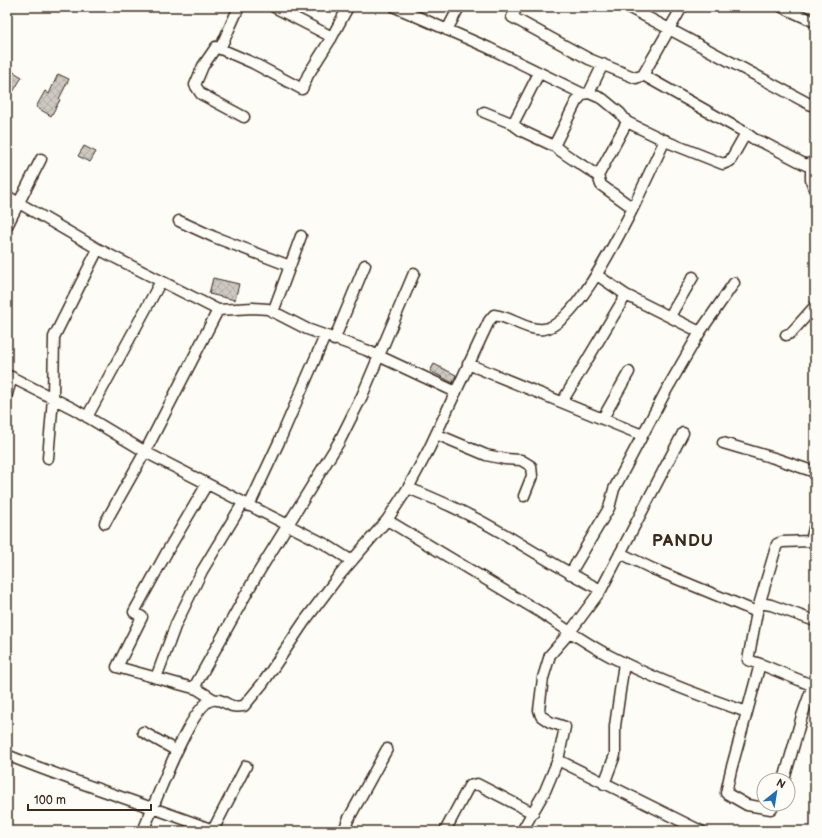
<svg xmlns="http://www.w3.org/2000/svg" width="822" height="838" viewBox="0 0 822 838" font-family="'Balsamiq Sans',sans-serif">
	<defs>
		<pattern id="building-cross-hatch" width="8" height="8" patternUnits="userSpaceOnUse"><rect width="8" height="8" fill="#cdc8c2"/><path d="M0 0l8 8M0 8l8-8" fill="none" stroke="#b1aca6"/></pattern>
	</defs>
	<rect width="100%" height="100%" fill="#fdfcf7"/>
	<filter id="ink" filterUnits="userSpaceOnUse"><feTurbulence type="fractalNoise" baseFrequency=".025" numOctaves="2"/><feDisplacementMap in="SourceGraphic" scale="8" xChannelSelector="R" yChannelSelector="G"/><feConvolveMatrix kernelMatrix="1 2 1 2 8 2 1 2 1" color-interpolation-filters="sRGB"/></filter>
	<g filter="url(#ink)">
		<path fill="url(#building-cross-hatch)" stroke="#3b2a1e" d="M7,68L22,77L13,92L7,89Z
			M58,74L69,79L59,99L60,100L51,116L36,107L45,91L49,94Z
			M84,146L96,152L90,162L78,156Z
			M213,278L239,284L235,300L209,294Z
			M434,364L456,375L453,383L430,371Z"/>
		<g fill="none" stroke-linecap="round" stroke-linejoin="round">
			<g stroke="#3b2a1e" stroke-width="13">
				<path id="minor" d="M274,7L332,37
					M395,7L489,48L583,94
					M517,7L512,17L589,59L636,78L643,75L682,7
					M628,7L815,107
					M782,7L815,22
					M447,30L459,7
					M220,49L239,7
					M643,75L746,133
					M589,93L603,64
					M484,112L511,123L515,120L539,73
					M244,117L201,94L195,85L203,66L216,47L253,63L302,89L308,75L332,37L348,7
					M511,123L522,131L554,146
					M811,163V180L815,191
					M598,176L627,122
					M7,196L98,249
					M633,208L665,140
					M179,221L214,237L290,266
					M7,226L41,159
					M597,275L626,295L700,332
					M273,312L301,236
					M670,316L693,277
					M786,335L791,333L815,306
					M334,340L365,265
					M468,364L642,435
					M7,375L74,409L149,454L325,544L352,561
					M7,394L12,377
					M562,402L626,295
					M87,417L161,281
					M603,418L629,372
					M436,434L486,455L505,459L521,460L531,466L532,476L524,496
					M723,443L774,458L815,472
					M48,458L53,398L54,337L98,249L218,310L253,308L268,309L307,329L366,350L456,392
					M408,488C439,500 475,517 504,534C536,553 568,573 601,590
					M249,506L279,442L325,336
					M387,520C438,551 489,581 540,612C563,627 585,643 610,656C654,679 700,696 747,712L760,664L809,684L815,685
					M105,523L145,452L218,310
					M815,524L811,541L815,543
					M620,553L653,569L757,612
					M570,574L609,508L614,489L667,389L700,332L734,283
					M760,603L771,605L815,621
					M760,664L748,660L757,612L777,544L782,542L811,541
					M156,678L176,624L202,571L243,503
					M197,689L117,667L142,617L134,612L168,550L207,484
					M213,699L197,689L196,684L255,578L339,442L362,396L414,273
					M747,712L731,770L726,793L747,805L771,809L775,804
					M143,732L177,751
					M7,755C75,783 145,804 213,830L246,766
					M558,760L701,831
					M784,780L802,716L813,685
					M604,784L615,755V726L624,663
					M143,831C154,807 190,705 212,700C220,698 226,704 232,706C236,707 240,706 244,706L263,683L304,622L338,577L387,520L408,488L429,449L489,321L494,315C512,317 526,331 544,329C575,325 619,235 633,208L601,185L598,176C584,166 568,157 554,146L576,102L583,94L589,93L603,99L620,113L627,122L670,143L723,164L730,161L746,133L754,139L766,144L806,165L815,161
					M344,831L348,820L387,749
					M445,831L469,786L477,784L533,813
					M522,831L545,791L558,760L565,727L550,722L541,716L539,710L543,678L550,655L570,632L601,590L683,433"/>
			</g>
			<use href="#minor" stroke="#fdfcf7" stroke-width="10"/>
		</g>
	</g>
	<g text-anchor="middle" stroke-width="3" stroke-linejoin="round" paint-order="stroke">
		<g font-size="17" font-weight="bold" letter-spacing="1" fill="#3b2a1e" stroke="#fdfcf7">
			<text x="683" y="546">PANDU</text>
		</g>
	</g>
	<rect width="822" height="838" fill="none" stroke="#fdfcf7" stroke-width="24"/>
	<rect x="12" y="12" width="798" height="814" fill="none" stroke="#3b2a1e" stroke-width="1.5" filter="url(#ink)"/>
	<g transform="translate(776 792) rotate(30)"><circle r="19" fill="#fdfcf7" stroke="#afa8a0"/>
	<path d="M0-3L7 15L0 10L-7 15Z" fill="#1f6fb2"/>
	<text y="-6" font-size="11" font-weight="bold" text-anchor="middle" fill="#3b2a1e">N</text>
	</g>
	<path d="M28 804v6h123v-6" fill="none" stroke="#3b2a1e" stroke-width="2"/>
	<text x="34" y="804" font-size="12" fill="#3b2a1e" stroke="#fdfcf7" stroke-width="3" paint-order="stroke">100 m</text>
</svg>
